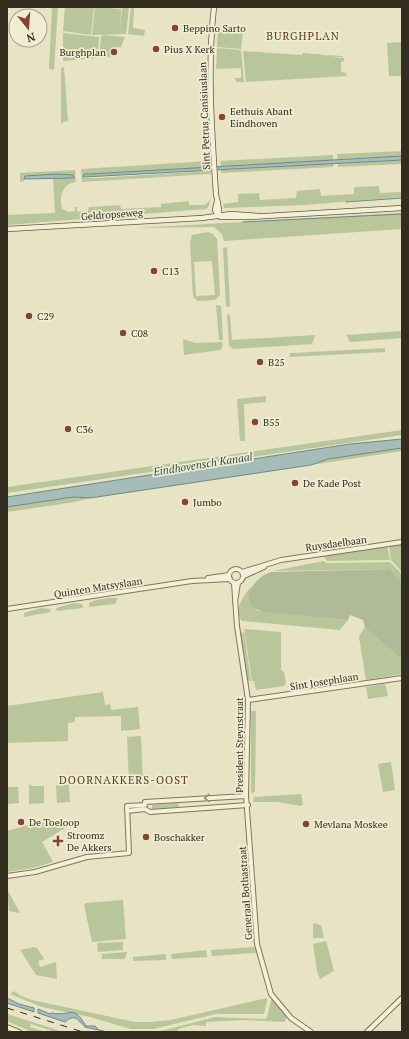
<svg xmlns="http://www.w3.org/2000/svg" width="409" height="1039" viewBox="0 0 409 1039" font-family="'PT Serif',serif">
	<rect width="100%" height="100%" fill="#e8e3c5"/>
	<path fill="#b9c59a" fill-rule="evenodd" d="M52,7H58L54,70L49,69Z
		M65,7H94L91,35L63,31Z
		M95,7L121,9L120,31L122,8L113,7H129L126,34L92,35Z
		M131,7H134L133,28L145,30L144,36L128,34Z
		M218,30L243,32L241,49L217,47Z
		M63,33L99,37L98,58L63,61Z
		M103,35L125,37L121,47L111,48L110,57L99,58L101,37Z
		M402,42V76H389L387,43Z
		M217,48L241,50L244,82H236L235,78H241V68L216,69Z
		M243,51L302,55L303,53L315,54V56L316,54L325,55L327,57V55L342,56L343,57H329L344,58V61L341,62V72L346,73L347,76L246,82Z
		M64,67L68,121L61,123V68Z
		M402,151V156L338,159L337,154Z
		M333,155V160L221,166L220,161Z
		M402,160V164L338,167V164Z
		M209,161L211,167L83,175L84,178H95L211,171V174H209L82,182L81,169Z
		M333,164V167L221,173V170Z
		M75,170L76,182C62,183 59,197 62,209L69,212L75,211V207H77V212L88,211L89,207L120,205L121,209L161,207V204L189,201V205H205L210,200L209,206L206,209L7,225V215L55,213L53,179L74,178L73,175L25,176L24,181L20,182V173Z
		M379,186L380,193L402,192V197L305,205L226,208H224L223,204L238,202V194L259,193L260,200L296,198L297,191L320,189L321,196L354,194V187Z
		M402,213V229L224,241L222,234L214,227L136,228Z
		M208,232L213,234L217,239L220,295L215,300L198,301L193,297L190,243L192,235ZM212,261L215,295L196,296L194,262Z
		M227,247L230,306L226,307L223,248Z
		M216,305L221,306L223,340H219Z
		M227,314L230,315L232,340L315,335L312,344L233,349L229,346Z
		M402,331V338L350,342L346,335Z
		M183,339L195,343L222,342L223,346L220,350L184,355Z
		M385,348V352L290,357V353H293Z
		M266,396V402L244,404L245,441H240L237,399Z
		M402,430V435L7,493V487Z
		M402,448V451L311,465L328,459Z
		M73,497L90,498L75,502L7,512V507Z
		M402,544V572L391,560L389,546Z
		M387,546L390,560L327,561L323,556Z
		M324,561L326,563L390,562L402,574V583L390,569L273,571Z
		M252,586C248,595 249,604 258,611L348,620L340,630L242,621C233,610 244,594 252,586Z
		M109,598H118L115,604L89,607V603L96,600Z
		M74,603L82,604L83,608L57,611L56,608Z
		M41,608L50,609L51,612L24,617V613Z
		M366,624L402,657V674L366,680L359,637Z
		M244,629L281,632V670L284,672L286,683L284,686L256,690L254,681H252Z
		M240,632L244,633L251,681H247Z
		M385,684L388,696L368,699L366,687Z
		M103,692L105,705L110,704L111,710L138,707L140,729L121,731V716L75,717V722L68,723V741L7,743V706Z
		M251,711H256L255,792L251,793Z
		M141,736L143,782L129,783L127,737Z
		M391,762L395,790L383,792L378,764Z
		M29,784L33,786H44V803L29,804Z
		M56,785H69L70,802L57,803Z
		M7,787H18L19,803L7,804Z
		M301,794L303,804L301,806L277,802H253L254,797Z
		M178,803L179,807L152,809V805Z
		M46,820V822L64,820L65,828L42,842L53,862L33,868L7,872V831Z
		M7,889L20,913L9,911Z
		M123,900L126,939L92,942L84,905L86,903Z
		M313,923L321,925L324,938H313Z
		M326,941L334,971L320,979L317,971L313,944Z
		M123,942V950L98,952L97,943Z
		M34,947L37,948L44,959L38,961L40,967L56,962L57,979L36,975L20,950Z
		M255,947L256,953H254L212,956L211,950Z
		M206,950L207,957L172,959L171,954Z
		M127,952L125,959H102V954Z
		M166,954V960L133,961V957Z
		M14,991L21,996L32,1000L135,1022H150L171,1020L267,998V1000L264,1014H216L153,1029H131L90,1017L42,1007L10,994Z
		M272,997L287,1018L284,1022L244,1020L206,1022V1026L193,1025L178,1029V1032H157L215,1017L265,1019L267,1017Z
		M7,1014L64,1032H54L31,1024L30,1027L46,1032H32L7,1021Z"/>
	<path fill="#b1ba98" d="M390,569L402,583V659L365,627L363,620L350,615L348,620L263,612C237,604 252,578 271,572Z"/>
	<path fill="#a6bcb9" stroke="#6e8986" d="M402,156V160L83,177L84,174H90Z
		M57,174L73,175L74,178L24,179L25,176Z
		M402,439V448L328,459L311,465L90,498L73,497L7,507V497L350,444Z
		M7,998L19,1004L34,1008V1012L7,1003Z
		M38,1009L50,1014L52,1013C71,1017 72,1003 86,1026H95L99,1030L107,1032L85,1027C78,1020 75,1013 65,1022L38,1013Z"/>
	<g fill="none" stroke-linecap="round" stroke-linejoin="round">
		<path stroke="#6e8986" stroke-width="1" d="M346,202L402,198
			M243,222L402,214"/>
		<g stroke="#81755d" stroke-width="6">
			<path id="tertiary" d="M229 576a7 7 0 1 1 14 0a7 7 0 1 1-14 0Z
				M242,572L281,560L402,542
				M244,576L264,567
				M208,578L229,575
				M234,583L237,626L248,700L246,796L257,944L271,994L291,1018L311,1032
				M235,602L238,583
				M7,609L192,581L230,579
				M248,700L402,678
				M127,811L145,809L150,812L248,805
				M7,876L35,872L87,857L129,853L127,806L145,805V802L246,796
				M7,1027L19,1032
				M7,1032H8"/>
		</g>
		<g stroke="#625740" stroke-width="6">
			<path id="secondary" d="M214,7C207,69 212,132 216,194C217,200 219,206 219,212L218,216
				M217,201L215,210L218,216
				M221,217H249L402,208
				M7,229L202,218L231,214L259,216
				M367,1032L402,998"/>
		</g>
		<use href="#tertiary" stroke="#f4f0d7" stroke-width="4"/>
		<use href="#secondary" stroke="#f4f0d7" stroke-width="4.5"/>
		<path stroke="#332c1f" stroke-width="1" stroke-dasharray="7 7" stroke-linecap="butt" d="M7,1008L83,1032"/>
	</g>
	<defs><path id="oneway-chevron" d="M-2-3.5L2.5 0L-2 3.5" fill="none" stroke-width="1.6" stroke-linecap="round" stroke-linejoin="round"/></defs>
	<use stroke="#948e7b" href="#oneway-chevron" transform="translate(207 798) rotate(177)"/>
	<g fill="#884135" stroke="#f0edd3" stroke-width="1.5">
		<circle cx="175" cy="28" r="4"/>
		<circle cx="156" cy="49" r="4"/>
		<circle cx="114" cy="52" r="4"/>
		<circle cx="222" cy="117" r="4"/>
		<circle cx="154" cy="271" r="4"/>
		<circle cx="29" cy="316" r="4"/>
		<circle cx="123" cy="333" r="4"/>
		<circle cx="260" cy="362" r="4"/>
		<circle cx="255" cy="422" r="4"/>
		<circle cx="68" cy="429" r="4"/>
		<circle cx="295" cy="483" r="4"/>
		<circle cx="185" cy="502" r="4"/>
		<circle cx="21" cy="822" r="4"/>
		<circle cx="306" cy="824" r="4"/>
		<circle cx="146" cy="837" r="4"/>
		<path d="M56 835h4v4h4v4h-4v4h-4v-4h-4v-4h4z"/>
	</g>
	<g text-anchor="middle" stroke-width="3.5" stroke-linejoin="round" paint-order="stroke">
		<g font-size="10" fill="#332c1f" stroke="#f0edd3" text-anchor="start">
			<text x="183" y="32">Beppino Sarto</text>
			<text x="164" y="53">Pius X Kerk</text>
			<text x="106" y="56" text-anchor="end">Burghplan</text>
			<text x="230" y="115">Eethuis Abant<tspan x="230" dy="12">Eindhoven</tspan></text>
			<text x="162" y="275">C13</text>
			<text x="37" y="320">C29</text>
			<text x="131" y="337">C08</text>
			<text x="268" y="366">B25</text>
			<text x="263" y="426">B55</text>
			<text x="76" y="433">C36</text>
			<text x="303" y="487">De Kade Post</text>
			<text x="193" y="506">Jumbo</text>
			<text x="29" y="826">De Toeloop</text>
			<text x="314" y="828">Mevlana Moskee</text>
			<text x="67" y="839">Stroomz<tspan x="67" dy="12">De Akkers</tspan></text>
			<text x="154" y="841">Boschakker</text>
		</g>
		<g font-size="10" fill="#332c1f" stroke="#f0edd3">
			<text transform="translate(204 116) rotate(-92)" y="4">Sint Petrus Canisiuslaan</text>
			<text transform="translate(112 214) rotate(-4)" y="4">Geldropseweg</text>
			<text transform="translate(336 543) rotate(-8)" y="4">Ruysdaelbaan</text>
			<text transform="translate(98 587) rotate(-9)" y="4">Quinten Matsyslaan</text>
			<text transform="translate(324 681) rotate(-9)" y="4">Sint Josephlaan</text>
			<text transform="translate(239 745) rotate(-90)" y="4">President Steynstraat</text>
			<text transform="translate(245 893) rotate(-94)" y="4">Generaal Bothastraat</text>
		</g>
		<g font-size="11" letter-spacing="1" fill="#5a3824" stroke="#f0edd3">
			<text x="303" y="40">BURGHPLAN</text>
			<text x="124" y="784">DOORNAKKERS-OOST</text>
		</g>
		<g font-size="11" font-style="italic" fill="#304d50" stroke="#f0edd3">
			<text transform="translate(203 464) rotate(-9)" y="4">Eindhovensch Kanaal</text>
		</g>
	</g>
	<rect width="409" height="1039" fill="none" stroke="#332c1f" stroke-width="16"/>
	<g transform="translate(28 28) rotate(163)"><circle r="19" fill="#f0edd3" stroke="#a4a08b"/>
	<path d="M0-3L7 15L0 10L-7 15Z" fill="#884135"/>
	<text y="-6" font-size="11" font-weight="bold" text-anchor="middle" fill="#332c1f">N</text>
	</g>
</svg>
